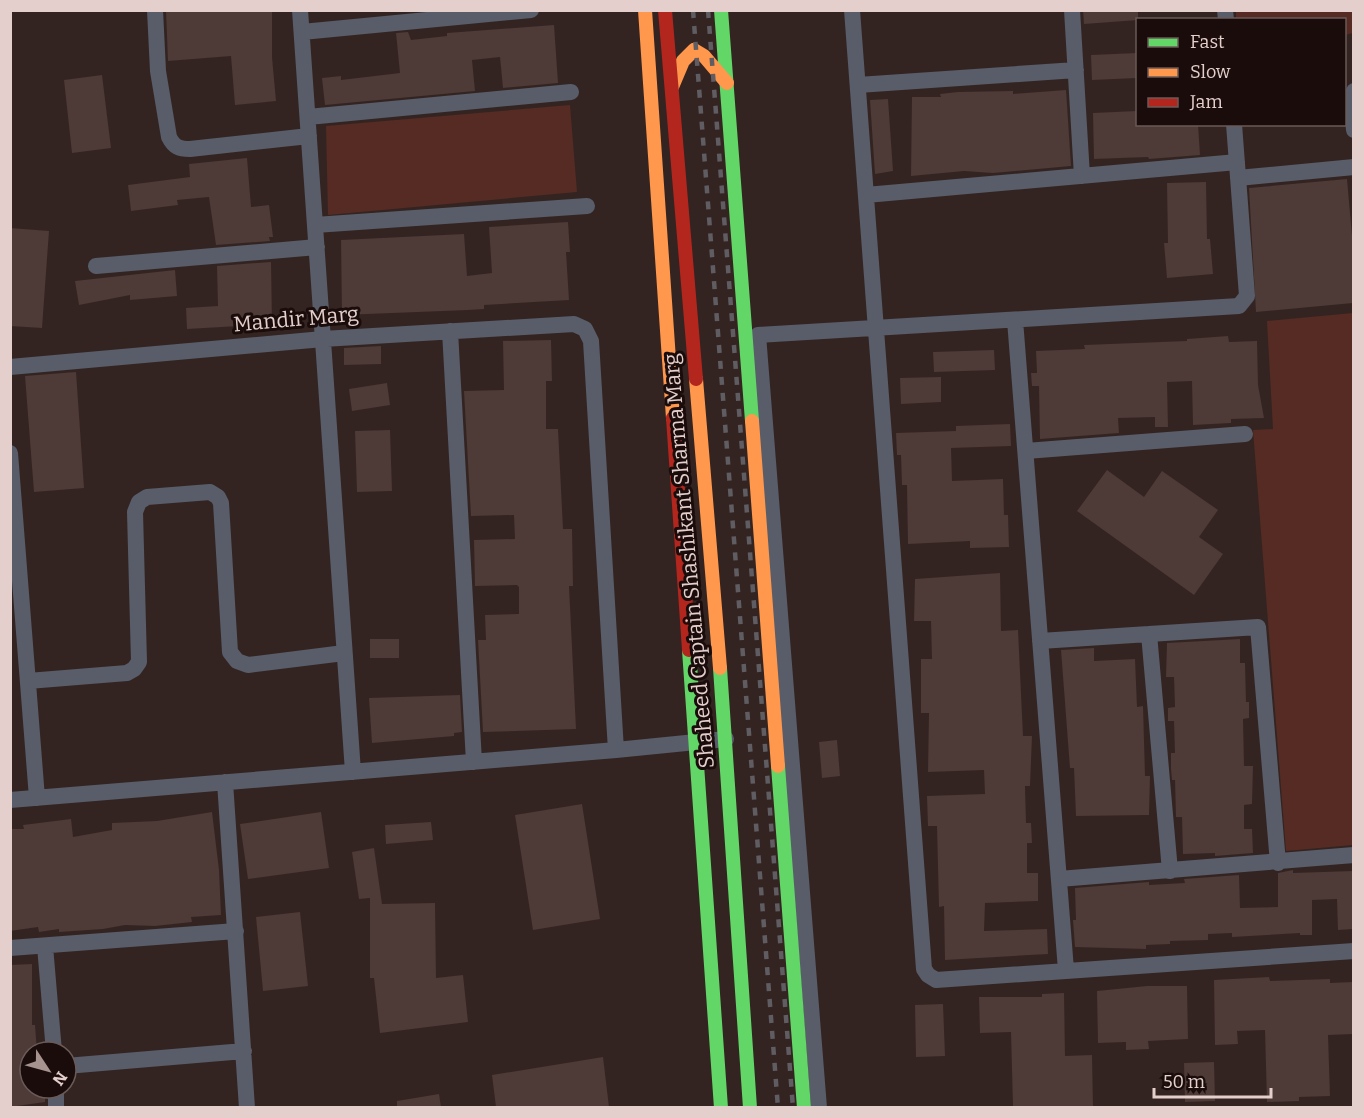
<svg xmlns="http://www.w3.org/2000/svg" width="1364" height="1118" viewBox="0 0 1364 1118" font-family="Bitter,serif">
	<rect width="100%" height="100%" fill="#332421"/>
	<path fill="#552b24" d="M1236,11H1353V33L1345,35L1344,20L1236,19Z
		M570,105L577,192L328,215L326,126Z
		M1353,313V845L1286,851L1253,430L1273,429L1267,321Z"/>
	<path fill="#4e3a37" d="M166,10H272V57L276,101L235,105L231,56L168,61Z
		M1083,10H1138V20L1084,24Z
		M554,25L558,83L503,88L500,57L472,60L475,91L325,105L322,78L341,76V80L400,73L396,33L408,32L411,40L447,36V33Z
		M1137,53V78L1092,80L1091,55Z
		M102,75L111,148L72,153L64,80Z
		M1066,90L1071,166L993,173L964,171L911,176L912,97H941L940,94L958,92L1013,91V94Z
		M888,99L893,171L875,174L870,100Z
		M1137,111V124H1198L1200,155L1149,159L1148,157L1094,159L1093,113Z
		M247,158L251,207L269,205L273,237H269L270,241L216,245L209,197L177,200L178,205L131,211L128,185L190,177L189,164Z
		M1347,179L1353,247V303L1256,312L1249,188Z
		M1206,182L1207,239H1210L1213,274L1167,278L1164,243H1168L1167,183Z
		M568,222L570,252H566L569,300L484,305V309L468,310L342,315L341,240L464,234L467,276L492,273L489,227Z
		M10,228L49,231L42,328L10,326Z
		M271,262L272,324L187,329L186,308L218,306L217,266Z
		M175,270L177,296L130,300V295L79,305L75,281Z
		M1228,336L1229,342L1257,341L1258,385L1264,418L1231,419V423L1193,425L1192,381L1167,382L1168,427H1155V417L1118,418L1119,433L1040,439L1039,386H1032L1031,373H1037L1036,351L1085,349L1084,345L1187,341V339Z
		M551,340L552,381H546V429H558L563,529H572L573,586H569L576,729L483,732L478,640H486L485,615L519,614V587L517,585L475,586L474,540L515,539L514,515L471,516L464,391L504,390L503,341Z
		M381,346V364L344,365V348Z
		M994,350L995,370L934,372L933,352Z
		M76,372L84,488L34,492L25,376Z
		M941,377V402L901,404L900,378Z
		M387,383L390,405L352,411L349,389Z
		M1010,424L1011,446L951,448L952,481L1003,479L1004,515H1008L1009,547L970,548V541L908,544L907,485H902L901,455H897L896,433L956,431V426Z
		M390,430L392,491L357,492L355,431Z
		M1107,470L1144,497L1162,471L1218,510L1199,537L1223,554L1194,595L1077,511Z
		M1000,573L1001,631L1018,630L1023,736H1032L1030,786H1025L1026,823H1031L1032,843H1027V873H1038V901L985,903L984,931L1047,929L1048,954L945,960L944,906L939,907L937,826H928L927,796L985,794L984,770L928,772L929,713H921V659H932L931,621H914L915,579Z
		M370,639H399V658H370Z
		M1240,639V663H1245L1246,702H1249V718L1243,719L1244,766H1253L1252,804L1244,805V829H1252L1253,853L1215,856V853L1183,854L1182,817H1176L1175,780H1172L1171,769V753H1175L1174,721H1168V708L1175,707L1174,677H1166L1167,643Z
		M1094,648V661L1135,659L1137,707L1143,706L1145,776H1150L1149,815L1076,816L1074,768H1070L1061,650Z
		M460,695L462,732L454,733V736L372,743L369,698Z
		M837,740L840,776L822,778L819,742Z
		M582,804L600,919L533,930L515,815Z
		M212,812L219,870L221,915L191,917L192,922L155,926L125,925L103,929L59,932V929L39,932L38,927L10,931V829H24L23,825L71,819L73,837L112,830V823L157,821Z
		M321,812L329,868L248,879L240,824Z
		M431,822L433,840L386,844L385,825Z
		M374,848L382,904L435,903L436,978L463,975L468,1022L380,1033L374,978H370V898L359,899L352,852Z
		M1293,870V873L1353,871V929L1338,930L1337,899L1312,900V935H1300V933L1232,937V933L1208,934V940L1170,941V944L1146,945V949L1075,947L1073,920H1076L1075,888L1149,882V885L1185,883L1184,879L1239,875L1240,908L1278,907V873Z
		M300,912L308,986L263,991L256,917Z
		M32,964V1025H35L37,1052H30V1088H45V1102L10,1107V965Z
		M1269,977L1270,981L1330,979V983L1353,982V1034L1328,1035L1330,1096L1299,1097V1101L1267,1102L1265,1030L1237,1031L1238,1044L1215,1045L1214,980Z
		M1147,986H1187L1188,1039L1148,1041L1149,1049L1126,1050V1042L1098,1043L1097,991Z
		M1064,993L1065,1056L1092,1055L1093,1107H1013L1011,1032L980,1033L979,997H1042V994Z
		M943,1004L945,1056L916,1057L915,1005Z
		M603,1057L609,1107H496L492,1075Z
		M1214,1062L1215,1101L1185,1102L1184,1063Z
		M439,1094L441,1107H397V1101Z"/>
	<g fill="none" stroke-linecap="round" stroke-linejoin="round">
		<path stroke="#585d69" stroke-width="16" d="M155,10L158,71L169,137C174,147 179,149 190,149L309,136
			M300,10L353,772
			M852,10L924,969L928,975L936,980L1354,951
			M1072,10L1082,176
			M1225,10L1226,20
			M302,32L531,10
			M858,85L1076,70
			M1354,91L1351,99L1354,130
			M308,117L571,92
			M1238,178L1354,167
			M866,195L1237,162
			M315,225L587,206
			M96,266L317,247
			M1015,320L1066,970
			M450,331L474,762
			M10,367L323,339L574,324L585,329L591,341L616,750
			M1026,451L1245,434
			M10,453L37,798
			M1149,634L1170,871
			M1040,641L1258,627L1278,863
			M28,681L127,673L134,669L139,662L135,512L139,502L147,497L210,492L218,497L221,503L230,652L237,661L248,665L344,653
			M225,782L247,1108
			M10,800L616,750L726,739
			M1059,879L1354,855
			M45,946L54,1052
			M10,948L236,931
			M66,1066L244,1051
			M56,1088V1108
			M819,1108L758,335L1239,306L1247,296L1234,124"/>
		<path stroke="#63d668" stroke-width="14" d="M721,10L752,421
			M689,650L721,1108
			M720,668L750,1108
			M778,766L804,1108"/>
		<path stroke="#ff974d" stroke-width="14" d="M645,10L673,418
			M672,87L683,61L694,50L704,56L727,83
			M696,379L720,668
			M752,421L778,766"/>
		<path stroke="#b3261e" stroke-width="14" d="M665,10L696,379
			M673,418L689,650"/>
		<path stroke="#5f5c62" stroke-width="4.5" stroke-dasharray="8 8" stroke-linecap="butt" d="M693,10L778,1108
			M708,10L793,1108"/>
	</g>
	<g text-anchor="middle" stroke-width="6" stroke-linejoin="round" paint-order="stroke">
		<g font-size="21" fill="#e4cfcc" stroke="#190c0a">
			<text transform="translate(296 319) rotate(-5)" y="7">Mandir Marg</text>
			<text transform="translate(689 561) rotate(-95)" y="7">Shaheed Captain Shashikant Sharma Marg</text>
		</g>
	</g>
	<rect width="1364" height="1118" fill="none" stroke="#e4cfcc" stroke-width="24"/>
	<rect x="1136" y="18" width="210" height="108" fill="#190c0a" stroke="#6a5a58" stroke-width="1.5"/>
	<rect x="1148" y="38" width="30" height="9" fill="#63d668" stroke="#6a5a58" stroke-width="1.5"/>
	<text x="1190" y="48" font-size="18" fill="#e4cfcc">Fast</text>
	<rect x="1148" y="68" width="30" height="9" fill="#ff974d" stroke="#6a5a58" stroke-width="1.5"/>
	<text x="1190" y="78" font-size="18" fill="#e4cfcc">Slow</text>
	<rect x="1148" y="98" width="30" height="9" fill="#b3261e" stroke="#6a5a58" stroke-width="1.5"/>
	<text x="1190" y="108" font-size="18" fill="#e4cfcc">Jam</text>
	<g transform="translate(48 1070) rotate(126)"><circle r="28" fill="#190c0a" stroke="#6a5a58" stroke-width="1.5"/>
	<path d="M0-4.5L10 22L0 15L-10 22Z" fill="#a69390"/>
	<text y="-9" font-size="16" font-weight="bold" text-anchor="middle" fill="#e4cfcc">N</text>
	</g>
	<path d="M1154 1088v9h117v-9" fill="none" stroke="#e4cfcc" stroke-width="3"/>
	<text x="1163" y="1088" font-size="18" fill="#e4cfcc" stroke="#190c0a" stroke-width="4.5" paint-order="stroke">50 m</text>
</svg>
